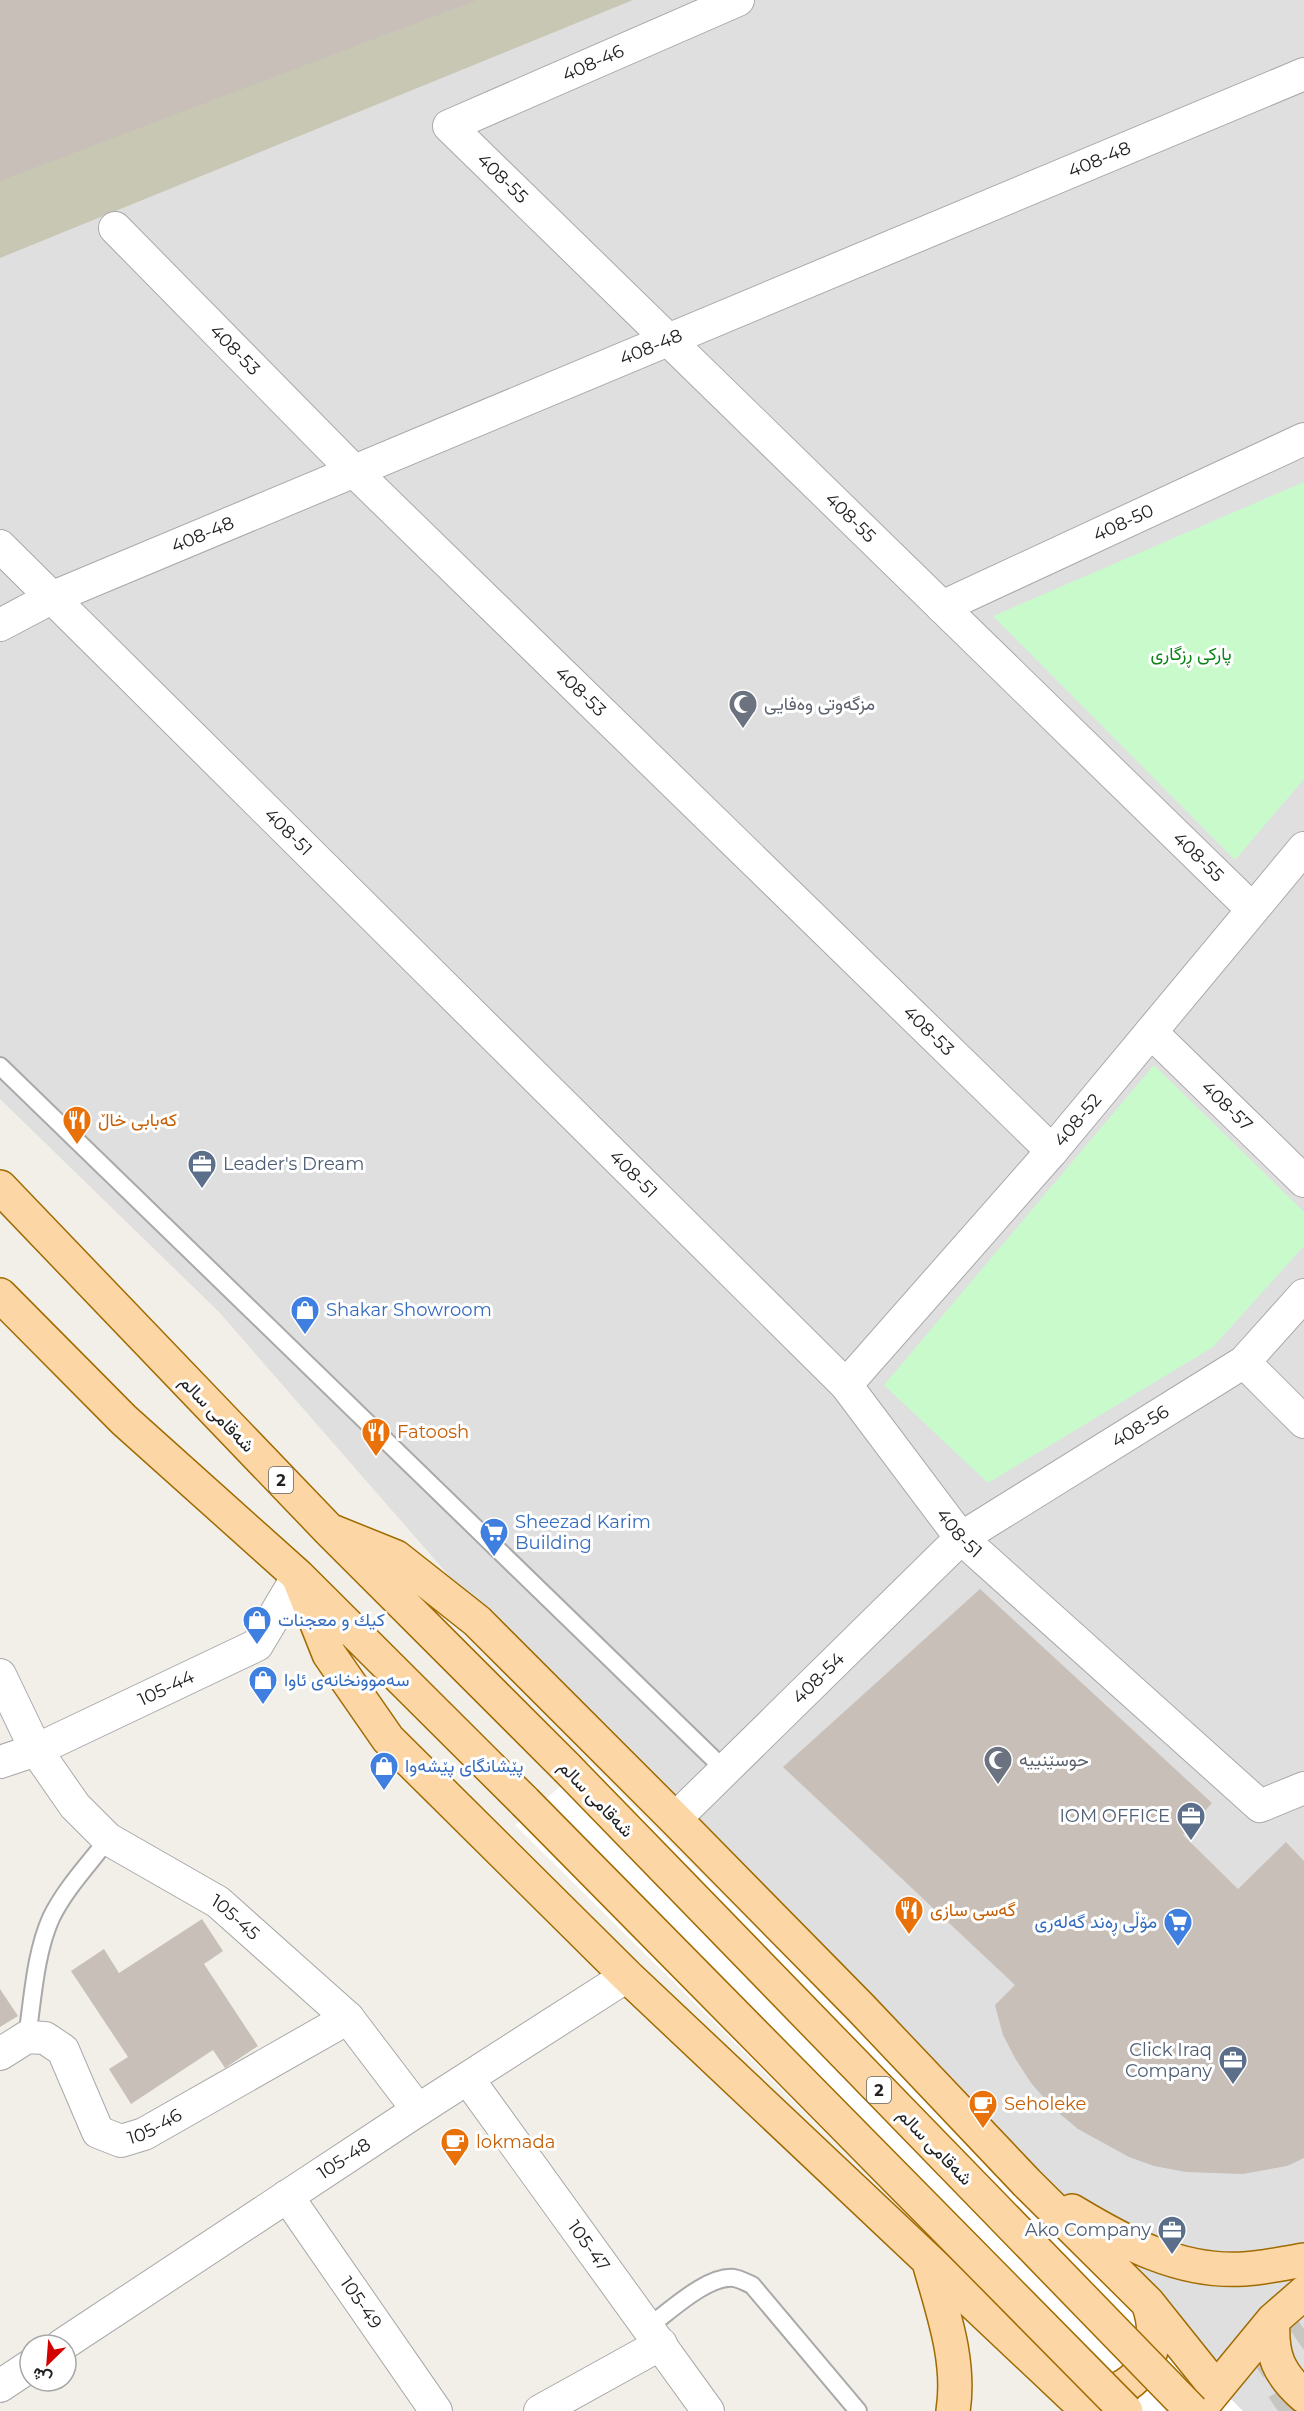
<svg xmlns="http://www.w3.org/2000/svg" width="1304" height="2411" viewBox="0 0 1304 2411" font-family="Montserrat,Vazirmatn,sans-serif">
	<rect width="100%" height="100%" fill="#f2efe9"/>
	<path fill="#e0dfdf" d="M0,0H1304V2411H1177L219,1312L0,1099Z"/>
	<path fill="#c7c7b4" d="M0,0H633L0,258Z"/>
	<path fill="#c8facc" d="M1304,482V779L1235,860L993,616Z
		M1154,1065L1304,1212V1246L1213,1347L988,1483L884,1385Z"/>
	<path fill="#fff" d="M589,1762L1243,2411H1106L515,1825Z"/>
	<path fill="#c7bfb8" d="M0,0H477L0,181Z
		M980,1589L1212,1803L1183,1835L1238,1889L1286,1842L1304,1861V2158L1287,2166L1243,2174L1186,2172L1154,2166L1129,2157L1078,2129L1053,2108L1031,2083L1015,2058L1003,2035L995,2005L1015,1985L783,1767Z
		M202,1919L223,1951L204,1964L258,2046L225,2068L213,2050L131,2104L109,2069L128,2057L71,1971L104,1949L119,1973Z
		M0,1989L18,2016L0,2027Z"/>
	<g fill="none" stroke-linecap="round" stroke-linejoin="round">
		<path stroke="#c8c6c1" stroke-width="33" stroke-dasharray="33 16" stroke-linecap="butt" d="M1254,2364L1304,2329
			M1278,2411L1304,2393"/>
		<g stroke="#a9a9a9" stroke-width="20">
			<path id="lane" d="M0,1066L725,1770
				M27,2037C33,1998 35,1954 51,1918C65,1889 89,1864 108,1839
				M648,2327C669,2312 707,2275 734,2278C740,2279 747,2283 752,2285L858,2411"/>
		</g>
		<g stroke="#a9a9a9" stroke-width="34">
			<g id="street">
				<path id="s1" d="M738,0L449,126L1252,909"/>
				<path id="s2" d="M115,228L354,471L1052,1151"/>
				<path id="s3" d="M0,546L846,1385L961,1538L1260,1806L1304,1788"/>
				<path id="s4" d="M942,607L1304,439"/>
				<path id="s5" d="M0,625L51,598L1304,74"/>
				<path id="s6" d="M1151,1032L1304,1181"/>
				<path d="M1244,1362L1304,1422"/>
				<path id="s7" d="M846,1385L1052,1151L1304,848"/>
				<path id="s8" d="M0,1675L36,1750L75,1806L108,1839L218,1902L348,2018L418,2110"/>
				<path id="s9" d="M0,1762L36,1750L257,1645L298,1576"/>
				<path id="s10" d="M675,1819L961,1538L1244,1362L1304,1295"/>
				<path id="s11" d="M0,2054L27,2037L45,2038L63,2050L98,2132L121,2141L144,2134L348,2018"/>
				<path id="s12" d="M468,2079L708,2411"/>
				<path id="s13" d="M287,2196L436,2411"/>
				<path id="s14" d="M62,2345L418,2110L627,1976"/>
				<path d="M0,2386L30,2366"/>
				<path d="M540,2411L661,2344"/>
			</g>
		</g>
		<g stroke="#a06b00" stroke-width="36">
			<path id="primary" d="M0,1187L329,1530L567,1768
				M0,1295L124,1420L298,1576L525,1802
				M329,1530L396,1557L477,1621L675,1819L861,2008L1027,2183L1148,2303L1216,2388
				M298,1576L329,1654L388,1739L627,1976L1088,2411
				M1072,2211C1125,2243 1180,2273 1244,2269C1264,2268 1284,2263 1304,2260
				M929,2262C942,2310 961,2360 953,2411
				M1273,2320C1271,2355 1278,2373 1304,2396
				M1082,2394C1136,2400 1167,2352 1148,2303
				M1203,2405L1273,2320L1304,2293"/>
		</g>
		<use href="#lane" stroke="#fff" stroke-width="16"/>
		<use href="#street" stroke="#fff" stroke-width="32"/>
		<use href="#primary" stroke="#fcd6a4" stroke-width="33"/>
		<g stroke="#a06b00" stroke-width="36" stroke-linecap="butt">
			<path id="primary-bridge" d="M567,1768L1192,2411
				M525,1802L1126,2411"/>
		</g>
		<use href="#primary-bridge" stroke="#fcd6a4" stroke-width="33"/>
	</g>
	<defs>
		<g id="mosque-pin" transform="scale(1.5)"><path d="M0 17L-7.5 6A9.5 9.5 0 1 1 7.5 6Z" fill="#6b7280" stroke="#fff"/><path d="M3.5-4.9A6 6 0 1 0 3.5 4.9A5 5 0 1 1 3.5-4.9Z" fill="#fff"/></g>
		<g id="restaurant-pin" transform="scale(1.5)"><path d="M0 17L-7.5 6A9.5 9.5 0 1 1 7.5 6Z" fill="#e8710a" stroke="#fff"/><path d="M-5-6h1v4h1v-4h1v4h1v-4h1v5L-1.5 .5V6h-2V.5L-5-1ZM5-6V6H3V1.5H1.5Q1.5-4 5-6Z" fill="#fff"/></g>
		<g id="office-pin" transform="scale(1.5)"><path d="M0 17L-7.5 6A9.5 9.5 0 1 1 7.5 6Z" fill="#5c6f8a" stroke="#fff"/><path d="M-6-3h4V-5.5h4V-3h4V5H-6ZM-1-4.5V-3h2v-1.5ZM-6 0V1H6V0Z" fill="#fff"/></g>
		<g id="shop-pin" transform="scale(1.5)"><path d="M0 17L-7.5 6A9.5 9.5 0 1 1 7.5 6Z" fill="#3f7fe0" stroke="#fff"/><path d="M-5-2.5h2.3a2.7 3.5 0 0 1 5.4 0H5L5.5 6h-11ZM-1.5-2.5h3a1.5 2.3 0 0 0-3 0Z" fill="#fff"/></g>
		<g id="supermarket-pin" transform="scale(1.5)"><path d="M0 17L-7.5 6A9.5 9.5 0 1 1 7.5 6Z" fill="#3f7fe0" stroke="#fff"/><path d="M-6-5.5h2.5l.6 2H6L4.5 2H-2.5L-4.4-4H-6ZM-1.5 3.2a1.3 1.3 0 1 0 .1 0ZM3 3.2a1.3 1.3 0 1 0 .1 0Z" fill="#fff"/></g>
		<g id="cafe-pin" transform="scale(1.5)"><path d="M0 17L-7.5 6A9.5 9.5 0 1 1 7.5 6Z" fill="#e8710a" stroke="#fff"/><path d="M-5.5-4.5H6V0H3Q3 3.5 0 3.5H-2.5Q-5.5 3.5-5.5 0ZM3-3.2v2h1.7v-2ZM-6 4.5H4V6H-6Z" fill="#fff"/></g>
	</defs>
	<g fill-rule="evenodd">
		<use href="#mosque-pin" x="743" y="704"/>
		<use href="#restaurant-pin" x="77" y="1120"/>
		<use href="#office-pin" x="202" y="1164"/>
		<use href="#shop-pin" x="305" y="1310"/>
		<use href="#restaurant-pin" x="376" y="1432"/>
		<use href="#supermarket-pin" x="494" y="1532"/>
		<use href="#shop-pin" x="257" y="1620"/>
		<use href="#shop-pin" x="263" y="1680"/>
		<use href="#mosque-pin" x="998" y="1760"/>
		<use href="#shop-pin" x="384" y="1766"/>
		<use href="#office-pin" x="1191" y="1816"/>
		<use href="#restaurant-pin" x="909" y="1910"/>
		<use href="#supermarket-pin" x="1178" y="1922"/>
		<use href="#office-pin" x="1233" y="2060"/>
		<use href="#cafe-pin" x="983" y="2104"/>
		<use href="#cafe-pin" x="455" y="2142"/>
		<use href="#office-pin" x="1172" y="2230"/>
	</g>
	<g text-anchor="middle" stroke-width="6" stroke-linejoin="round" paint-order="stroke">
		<g fill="#fff" stroke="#646464" stroke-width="1.5">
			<rect x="269" y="1467" width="24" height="26" rx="4.5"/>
			<rect x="867" y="2077" width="24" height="26" rx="4.5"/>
		</g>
		<g font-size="16" font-weight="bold" fill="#222">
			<text x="281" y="1486">2</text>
			<text x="879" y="2096">2</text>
		</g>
		<g font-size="18" fill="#222" stroke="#fff">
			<text transform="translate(593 63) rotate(-24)" y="6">408-46</text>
			<text dy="6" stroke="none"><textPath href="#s5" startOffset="1194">408-48</textPath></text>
			<text dy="6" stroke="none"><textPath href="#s1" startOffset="390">408-55</textPath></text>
			<text dy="6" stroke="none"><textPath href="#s5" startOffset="708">408-48</textPath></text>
			<text dy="6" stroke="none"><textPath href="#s2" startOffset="171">408-53</textPath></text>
			<text dy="6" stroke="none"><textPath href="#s1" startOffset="876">408-55</textPath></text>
			<text dy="6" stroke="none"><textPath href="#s4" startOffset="200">408-50</textPath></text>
			<text dy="6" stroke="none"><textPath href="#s5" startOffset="222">408-48</textPath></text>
			<text dy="6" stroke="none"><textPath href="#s2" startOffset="657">408-53</textPath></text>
			<text dy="6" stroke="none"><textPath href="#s3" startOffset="406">408-51</textPath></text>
			<text dy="6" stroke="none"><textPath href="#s1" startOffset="1362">408-55</textPath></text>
			<text dy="6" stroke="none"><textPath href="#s2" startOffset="1143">408-53</textPath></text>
			<text dy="6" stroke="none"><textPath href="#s6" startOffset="106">408-57</textPath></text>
			<text dy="6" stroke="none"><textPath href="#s7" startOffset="352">408-52</textPath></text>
			<text dy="6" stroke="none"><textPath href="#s3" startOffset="892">408-51</textPath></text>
			<text transform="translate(217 1414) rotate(46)" y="6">شەقامی سالم</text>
			<text dy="6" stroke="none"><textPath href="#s10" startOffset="612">408-56</textPath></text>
			<text dy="6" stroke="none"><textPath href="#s3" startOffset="1378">408-51</textPath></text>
			<text dy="6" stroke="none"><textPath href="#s10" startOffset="201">408-54</textPath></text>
			<text dy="6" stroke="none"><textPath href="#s9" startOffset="182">105-44</textPath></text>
			<text transform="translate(596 1799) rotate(46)" y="6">شەقامی سالم</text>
			<text dy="6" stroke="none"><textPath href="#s8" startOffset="348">105-45</textPath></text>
			<text dy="6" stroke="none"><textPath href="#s11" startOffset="222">105-46</textPath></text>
			<text transform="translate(935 2147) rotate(46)" y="6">شەقامی سالم</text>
			<text dy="6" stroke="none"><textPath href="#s14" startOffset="338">105-48</textPath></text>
			<text dy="6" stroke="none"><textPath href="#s12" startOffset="206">105-47</textPath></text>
			<text dy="6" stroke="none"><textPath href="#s13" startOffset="130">105-49</textPath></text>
		</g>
		<g font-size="18" fill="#0c8416" stroke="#fff">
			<text x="1191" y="660">پارکی ڕزگاری</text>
		</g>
		<g font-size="18" fill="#5b616d" stroke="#fff" text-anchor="start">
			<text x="764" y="710">مزگەوتی وەفایی</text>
			<text x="1019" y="1766">حوسێنییە</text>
		</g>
		<g font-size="18" fill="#c56008" stroke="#fff" text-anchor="start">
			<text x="98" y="1126">کەبابی خاڵ</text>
			<text x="397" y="1438">Fatoosh</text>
			<text x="930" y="1916">گەسی سازی</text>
			<text x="1004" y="2110">Seholeke</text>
			<text x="476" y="2148">lokmada</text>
		</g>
		<g font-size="18" fill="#4e5e75" stroke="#fff" text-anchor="end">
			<text x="223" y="1170" text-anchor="start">Leader's Dream</text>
			<text x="1170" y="1822">IOM OFFICE</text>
			<text x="1212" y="2056">Click Iraq<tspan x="1212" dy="21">Company</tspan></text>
			<text x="1151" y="2236">Ako Company</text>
		</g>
		<g font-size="18" fill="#366cbe" stroke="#fff" text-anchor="start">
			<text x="326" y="1316">Shakar Showroom</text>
			<text x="515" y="1528">Sheezad Karim<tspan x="515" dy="21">Building</tspan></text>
			<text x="278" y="1626">كيك و معجنات</text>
			<text x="284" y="1686">سەموونخانەی ئاوا</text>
			<text x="405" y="1772">پێشانگای پێشەوا</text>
			<text x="1157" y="1928" text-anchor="end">مۆڵی ڕەند گەلەری</text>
		</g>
	</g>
	<g transform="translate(48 2363) rotate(205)"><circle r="28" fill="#ffffff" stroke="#a7a7a7" stroke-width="1.5"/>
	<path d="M0-4.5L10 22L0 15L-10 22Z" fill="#d40000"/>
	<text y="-9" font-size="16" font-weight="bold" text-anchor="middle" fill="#222222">ش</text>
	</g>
</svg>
